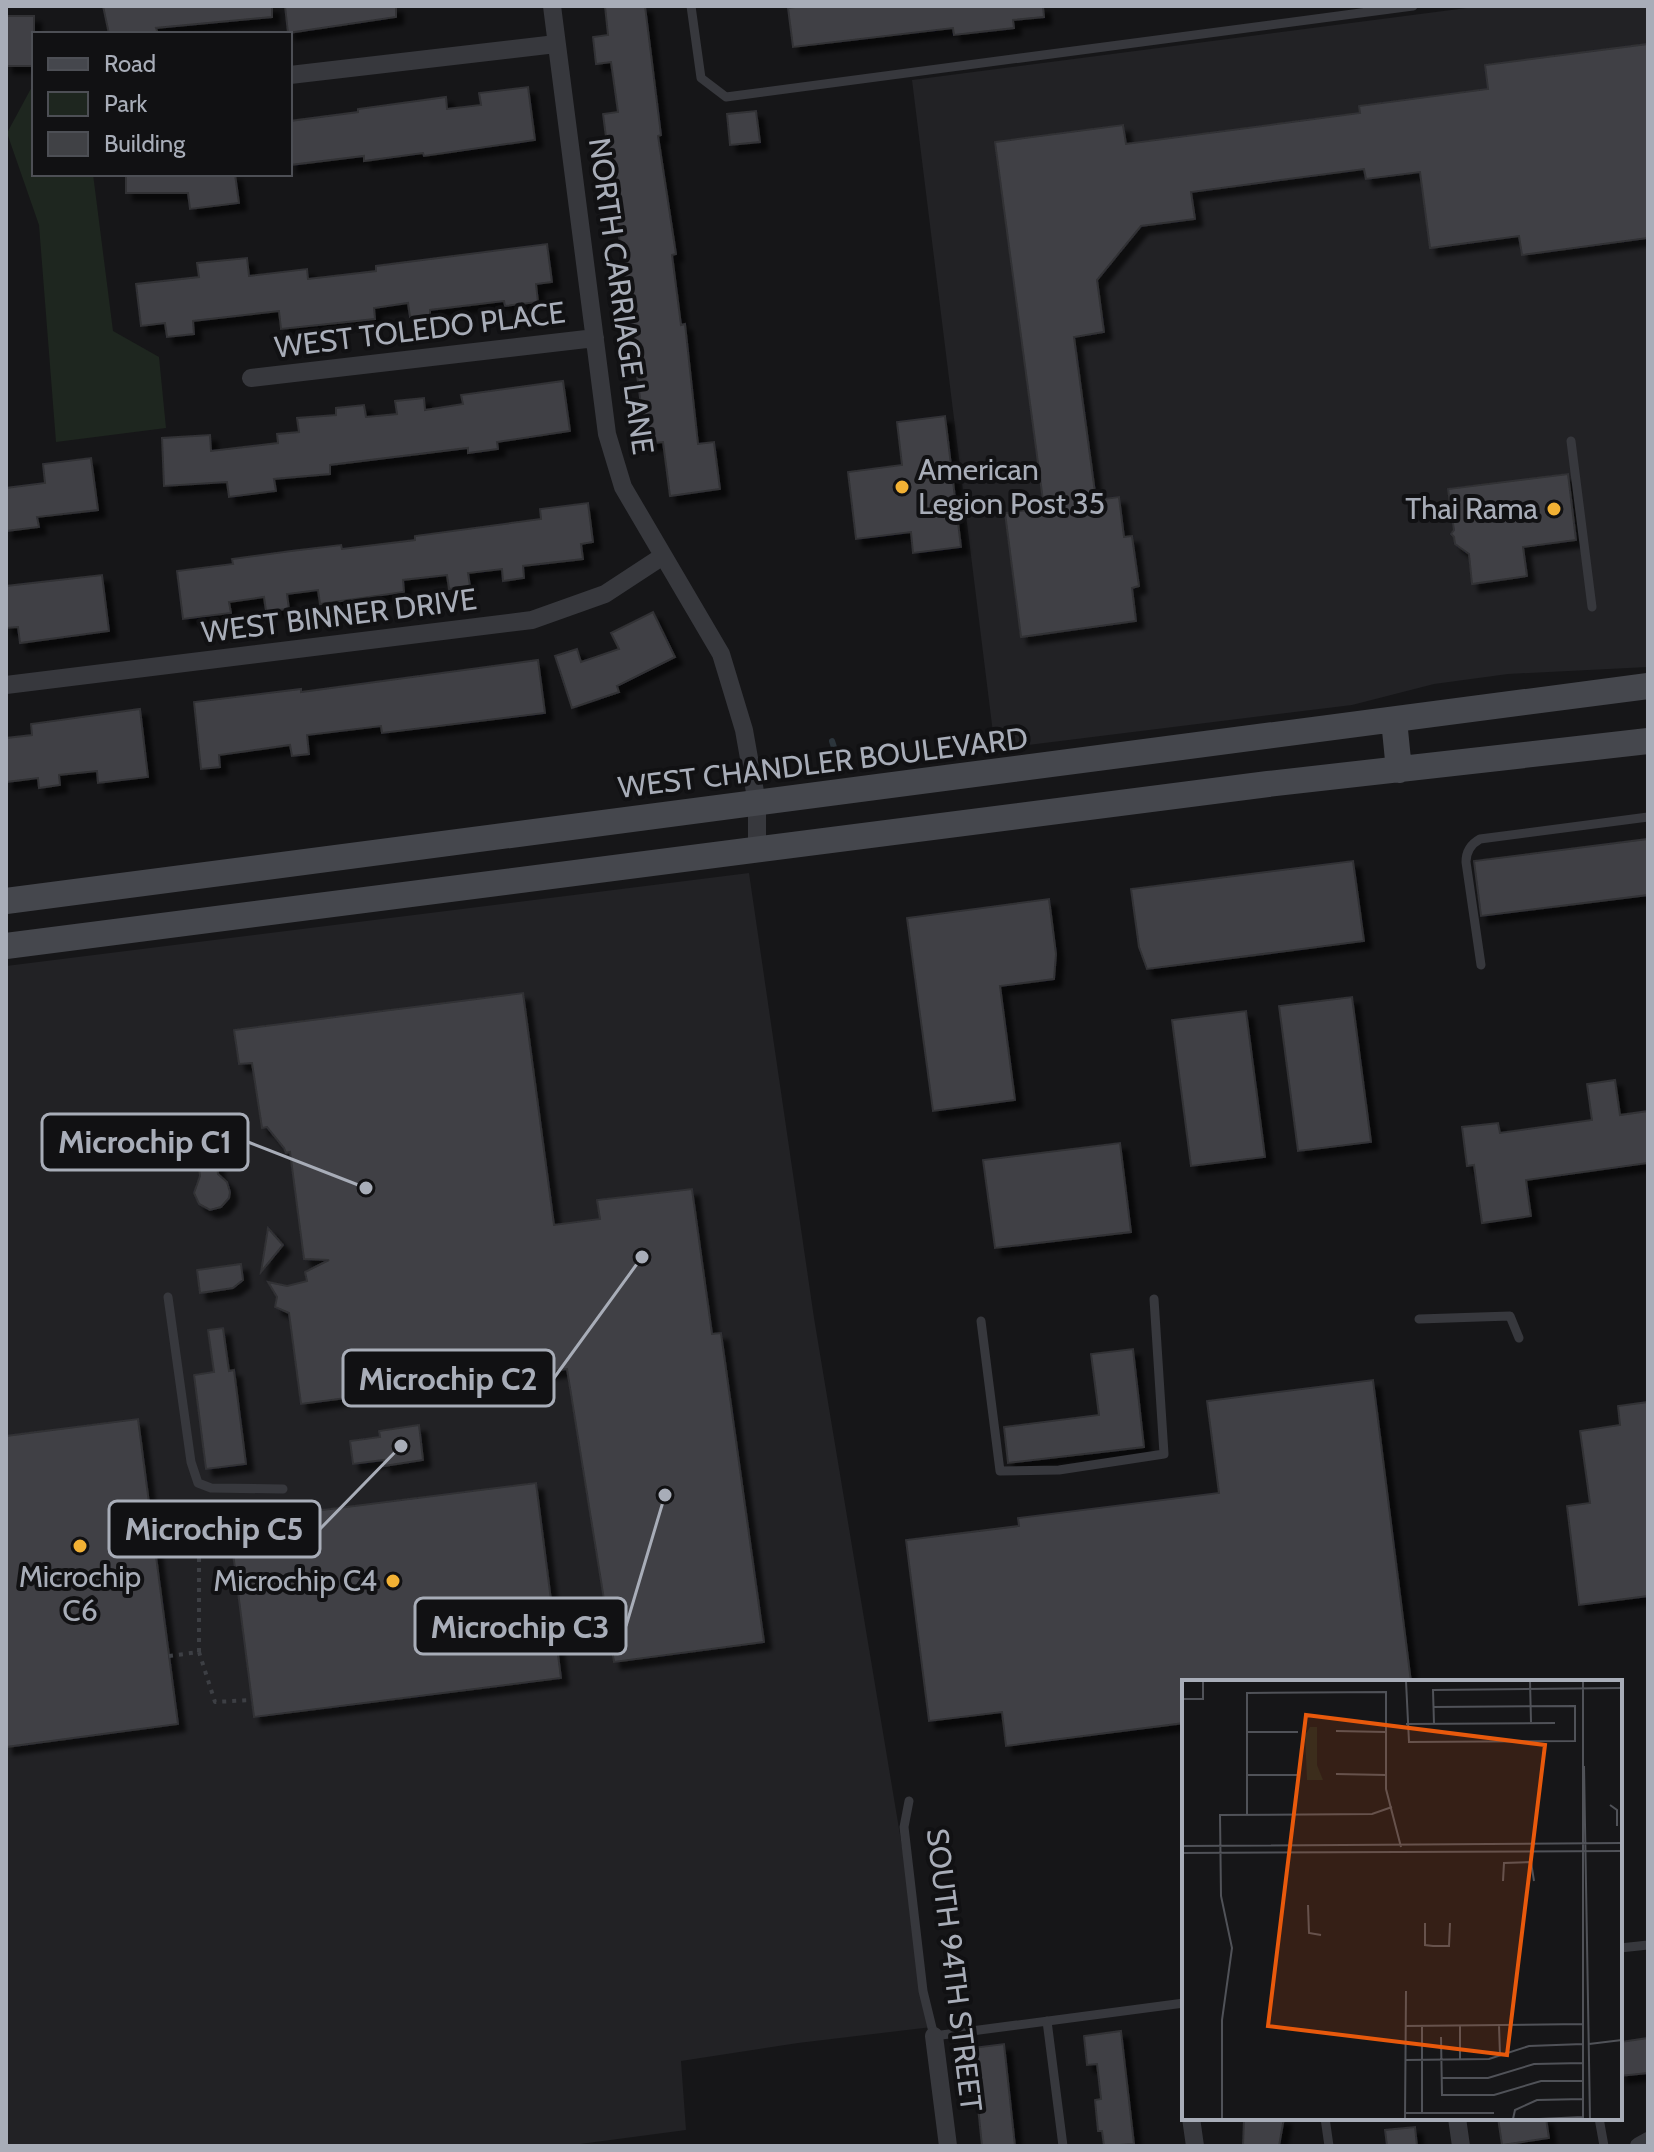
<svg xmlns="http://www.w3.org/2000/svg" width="1654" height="2152" viewBox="0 0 1654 2152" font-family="Cabin,sans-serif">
	<defs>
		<filter id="shadow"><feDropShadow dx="7" dy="7" stdDeviation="2" flood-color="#0009"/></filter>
	</defs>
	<rect width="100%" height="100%" fill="#161618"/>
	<path fill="#222225" d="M1482,6H1648V667L1508,674L1434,684L1352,705L995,749L912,80Z
		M749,873L814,1318L932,2027L798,2043L681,2061L686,2130L565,2146H6V966Z"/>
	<path fill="#1e261f" d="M34,83V174H93L113,331L159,357L166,428L56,442L39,225L7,133Z"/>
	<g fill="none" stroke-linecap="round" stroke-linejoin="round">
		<path stroke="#2c353c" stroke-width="6" d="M832,741L839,763"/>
	</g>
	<path fill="#404145" stroke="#303034" stroke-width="2" filter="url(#shadow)" d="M103,6H272V17L156,28L158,34H109Z
		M285,6H396V17L288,33Z
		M605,6H645L661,135L658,136L676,254L672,255L681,325L685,324L698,444L714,442L720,489L670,496L663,442L646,444L603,114L618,112L611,62L596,64L593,37L608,35Z
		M802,6H1043L1044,17L1013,20L1014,28L954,35L953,28L793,47L788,8Z
		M6,16H34V66H6Z
		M1648,44V238L1522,255L1519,236L1430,248L1420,172L1366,179L1364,169L1191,192L1195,219L1141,226L1097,280L1104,332L1074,337L1096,500L1119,497L1124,537L1132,536L1139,586L1132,588L1136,621L1021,637L1005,513L1044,508L995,142L1123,125L1126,144L1360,113L1359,106L1488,89L1485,65Z
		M528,87L535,140L424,156L423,153L364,161V156L290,165V121L358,112V109L446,97L447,109L481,105L479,93Z
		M756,111L760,142L730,145L727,114Z
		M126,174H235L239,203L190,209L188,193H126Z
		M547,244L552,282L536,284L538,302L505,306L504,301L430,310V315L410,317L408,303L374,308L375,319L281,329L279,311L193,321L194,334L167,337L165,323L141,326L136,284L199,277L197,263L247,258L249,276L307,269L308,279L376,271V266Z
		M563,381L570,431L497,442L498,449L468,453V448L330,465V474L274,479L276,491L229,497L227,482L164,486L162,438L210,435L211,451L278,443L277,434L299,432L297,418L336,415V408L364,405L366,417L397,414L395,401L424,398L425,410L463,404L461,395Z
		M945,416L961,547L913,553L911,532L856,539L848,472L902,465L897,422Z
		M91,458L98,510L37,517L39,527L6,531V488L45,483L43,464Z
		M1568,474L1576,540L1523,547L1527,576L1472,584L1469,554L1455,544L1454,537L1451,534L1454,530L1448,489Z
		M588,503L593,542L581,544L583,559L523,566L524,578L503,581L502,569L468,573L470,586L449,589L447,575L403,580L404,592L320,604L318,590L287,594L289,609L266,611L264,597L229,602L231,613L183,619L177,571L233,564L232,559L291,551L341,545L342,549L415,540V536L541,519L540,509Z
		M102,575L109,631L20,643L18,627L6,628V586Z
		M653,612L675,657L617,686L619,692L572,708L555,656L577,649L581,662L619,649L611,633Z
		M538,660L545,713L382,733L381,726L307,735L309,754L292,756L290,745L248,751L219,755L220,767L201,769L194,702L301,689V692Z
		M140,709L148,777L98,783L97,771L59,775L60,785L39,788L38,778L6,782V738L32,735L31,724Z
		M1648,839V895L1481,916L1474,861Z
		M1353,861L1364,941L1147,969L1139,947L1131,889Z
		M1049,899L1056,954L1054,979L1000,986L1015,1100L933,1111L907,918Z
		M523,993L554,1225L600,1219L597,1200L692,1189L712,1334L721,1333L764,1642L614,1662L567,1369L301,1404L289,1313L275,1307L277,1297L268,1282L287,1286L307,1281L305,1272L329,1260L304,1259L290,1152L286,1153L284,1148L267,1127L262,1128L252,1063L239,1064L234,1030Z
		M1352,997L1371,1142L1298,1151L1279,1006Z
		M1246,1011L1265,1157L1191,1166L1172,1020Z
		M1615,1080L1620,1115L1648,1111V1163L1526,1180L1531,1216L1482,1223L1474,1165L1467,1166L1462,1127L1498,1123L1500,1133L1592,1120L1587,1084Z
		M214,1139L218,1174L227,1182L230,1192L229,1198L221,1207L210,1210L199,1204L194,1193L200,1176L196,1140Z
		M1120,1143L1131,1232L995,1248L983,1160Z
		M268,1228L283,1245L261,1272Z
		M241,1264L243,1280L233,1288L200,1293L197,1270Z
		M223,1328L229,1371L234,1370L246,1464L206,1469L194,1375L214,1372L208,1330Z
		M1133,1349L1144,1447L1008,1463L1004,1427L1099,1415L1091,1354Z
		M1373,1380L1411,1682H1184V1723L1006,1746L1002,1712L929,1721L906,1540L1019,1526L1018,1518L1219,1493L1207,1401Z
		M1648,1402V1596L1579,1605L1567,1506L1590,1503L1580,1431L1620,1425L1618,1406Z
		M138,1419L178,1724L6,1747V1436Z
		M419,1425L423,1460L384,1466V1460L353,1464L350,1441L380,1437L379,1431Z
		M536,1483L561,1678L254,1717L229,1522Z
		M1121,2031L1134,2144L1104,2146L1102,2131H1098L1095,2100L1101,2099L1097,2064L1087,2065L1084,2036Z
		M1648,2038V2073L1620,2076V2042Z
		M1004,2044L1015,2146H982L972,2048Z
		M1244,2118H1284L1279,2146H1243Z
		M1498,2118H1546L1549,2138L1502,2145Z
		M1415,2127L1417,2146H1387L1385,2130Z"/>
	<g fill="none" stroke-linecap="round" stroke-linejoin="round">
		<path stroke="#3d3f44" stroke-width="4" stroke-dasharray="4 6" stroke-linecap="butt" d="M199,1652V1539L228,1521
			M169,1656L199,1652L215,1702L252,1700"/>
		<path stroke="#37383d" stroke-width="9" d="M691,6L701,78L726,97L1413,6
			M1571,441L1592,607
			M1481,965L1466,862C1466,851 1471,844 1480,839L1648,817
			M168,1297L191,1462L198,1483L211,1488L283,1489
			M1419,1319L1510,1316L1519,1338
			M981,1321L1000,1471L1059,1470L1164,1454L1154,1299
			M909,1801L904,1827L923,1991L934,2036L1184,2003
			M1620,1948L1648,1945
			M1047,2021L1063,2146
			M1325,2118L1329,2146
			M1599,2118L1604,2146"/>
		<path stroke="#37383d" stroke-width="18" d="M552,6L607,434L623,487L721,654L744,730L757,803V849
			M290,75L556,44
			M251,378L595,338
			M6,685L532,620L605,594L663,556
			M934,2036L948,2146
			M1191,2118L1195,2146
			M1457,2118L1461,2146
			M1639,2146L1648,2141"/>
		<path stroke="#45474d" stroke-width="26" d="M1394,720L1399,770
			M6,901L1648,686
			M6,946L1268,784L1648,741"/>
	</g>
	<g fill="#f2b134" stroke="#111113" stroke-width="3">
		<circle cx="902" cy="487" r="8"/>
		<circle cx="1554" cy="509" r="8"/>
		<circle cx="80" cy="1546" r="8"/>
		<circle cx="393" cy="1581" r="8"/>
	</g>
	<g text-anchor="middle" stroke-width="8" stroke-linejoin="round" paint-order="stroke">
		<g font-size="30" fill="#a8adb8" stroke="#111113">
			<text transform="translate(621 296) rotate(82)" y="10">NORTH CARRIAGE LANE</text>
			<text transform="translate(420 330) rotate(-7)" y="10">WEST TOLEDO PLACE</text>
			<text transform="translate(339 616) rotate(-7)" y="10">WEST BINNER DRIVE</text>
			<text transform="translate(823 763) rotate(-7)" y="10">WEST CHANDLER BOULEVARD</text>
			<text transform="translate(954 1970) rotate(83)" y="10">SOUTH 94TH STREET</text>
		</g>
		<g font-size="30" fill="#a8adb8" stroke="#111113" text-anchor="end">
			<text x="918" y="480" text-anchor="start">American<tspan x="918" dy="34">Legion Post 35</tspan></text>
			<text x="1538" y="519">Thai Rama</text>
			<text x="80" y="1587" text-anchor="middle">Microchip<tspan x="80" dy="34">C6</tspan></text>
			<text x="377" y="1591">Microchip C4</text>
		</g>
	</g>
	<g transform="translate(1182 1680)">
		<rect width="440" height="440" fill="#161618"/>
		<path d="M128,47H135V85L141,100H125L123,55Z" fill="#1e261f"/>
		<path fill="none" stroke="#505258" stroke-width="2" d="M224,1L227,62L393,61V26L251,27M348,1L349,42M401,1V439M0,19H21V1M224,44L373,43M252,44L251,10L440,8M154,51L204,52M65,52H116M402,86L408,439M154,94L204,95M65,95H116M428,125L435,130V146M65,134V13L204,12V109L219,167M0,166L440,163M0,173L440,171M321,201L322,183L349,182L352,201M126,225L127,253L139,255M243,243V265L251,266H267L268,243M240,345V434M278,345V380M317,345L318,375M223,346L401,344M259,357L260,415H312L359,401H401M407,364L440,360M223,380L307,379L347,366L401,364M259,398H306L352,384L401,383M223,433H312M40,439V340L50,268L39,216L38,135L190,134L210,127M223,439L224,311M331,439L333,430L355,420L401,419M357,439L401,437"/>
		<path fill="#e8590c" fill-opacity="0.15" stroke="#e8590c" stroke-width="4" d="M124,35L363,65L325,375L86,346Z"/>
		<rect width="440" height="440" fill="none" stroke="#a8adb8" stroke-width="4"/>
	</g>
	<path fill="none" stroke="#a8adb8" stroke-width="3" d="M366 1188L248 1142M642 1257L554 1378M401 1446L320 1529M665 1495L626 1626"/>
	<g fill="#a8adb8" stroke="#111113" stroke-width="3">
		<circle cx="366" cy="1188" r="8"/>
		<circle cx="642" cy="1257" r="8"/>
		<circle cx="401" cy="1446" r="8"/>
		<circle cx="665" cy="1495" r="8"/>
	</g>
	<g fill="#111113" stroke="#a8adb8" stroke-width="3">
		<rect x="42" y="1114" width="206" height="56" rx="8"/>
		<rect x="343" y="1350" width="211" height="56" rx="8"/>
		<rect x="109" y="1501" width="211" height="56" rx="8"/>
		<rect x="415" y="1598" width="211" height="56" rx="8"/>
	</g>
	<g font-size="32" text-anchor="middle" font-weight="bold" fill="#a8adb8">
		<text x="145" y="1153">Microchip C1</text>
		<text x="448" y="1390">Microchip C2</text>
		<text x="214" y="1540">Microchip C5</text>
		<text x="520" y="1638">Microchip C3</text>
	</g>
	<rect width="1654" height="2152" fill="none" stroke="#a8adb8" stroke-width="16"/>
	<rect x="32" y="32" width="260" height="144" fill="#111113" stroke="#4d4f55" stroke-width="2"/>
	<rect x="48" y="58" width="40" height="12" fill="#45474d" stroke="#4d4f55" stroke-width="2"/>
	<text x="104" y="72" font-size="24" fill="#a8adb8">Road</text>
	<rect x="48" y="92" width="40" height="24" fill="#1e261f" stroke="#4d4f55" stroke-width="2"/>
	<text x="104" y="112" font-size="24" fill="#a8adb8">Park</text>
	<rect x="48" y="132" width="40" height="24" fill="#404145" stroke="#4d4f55" stroke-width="2"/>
	<text x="104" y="152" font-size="24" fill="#a8adb8">Building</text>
</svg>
